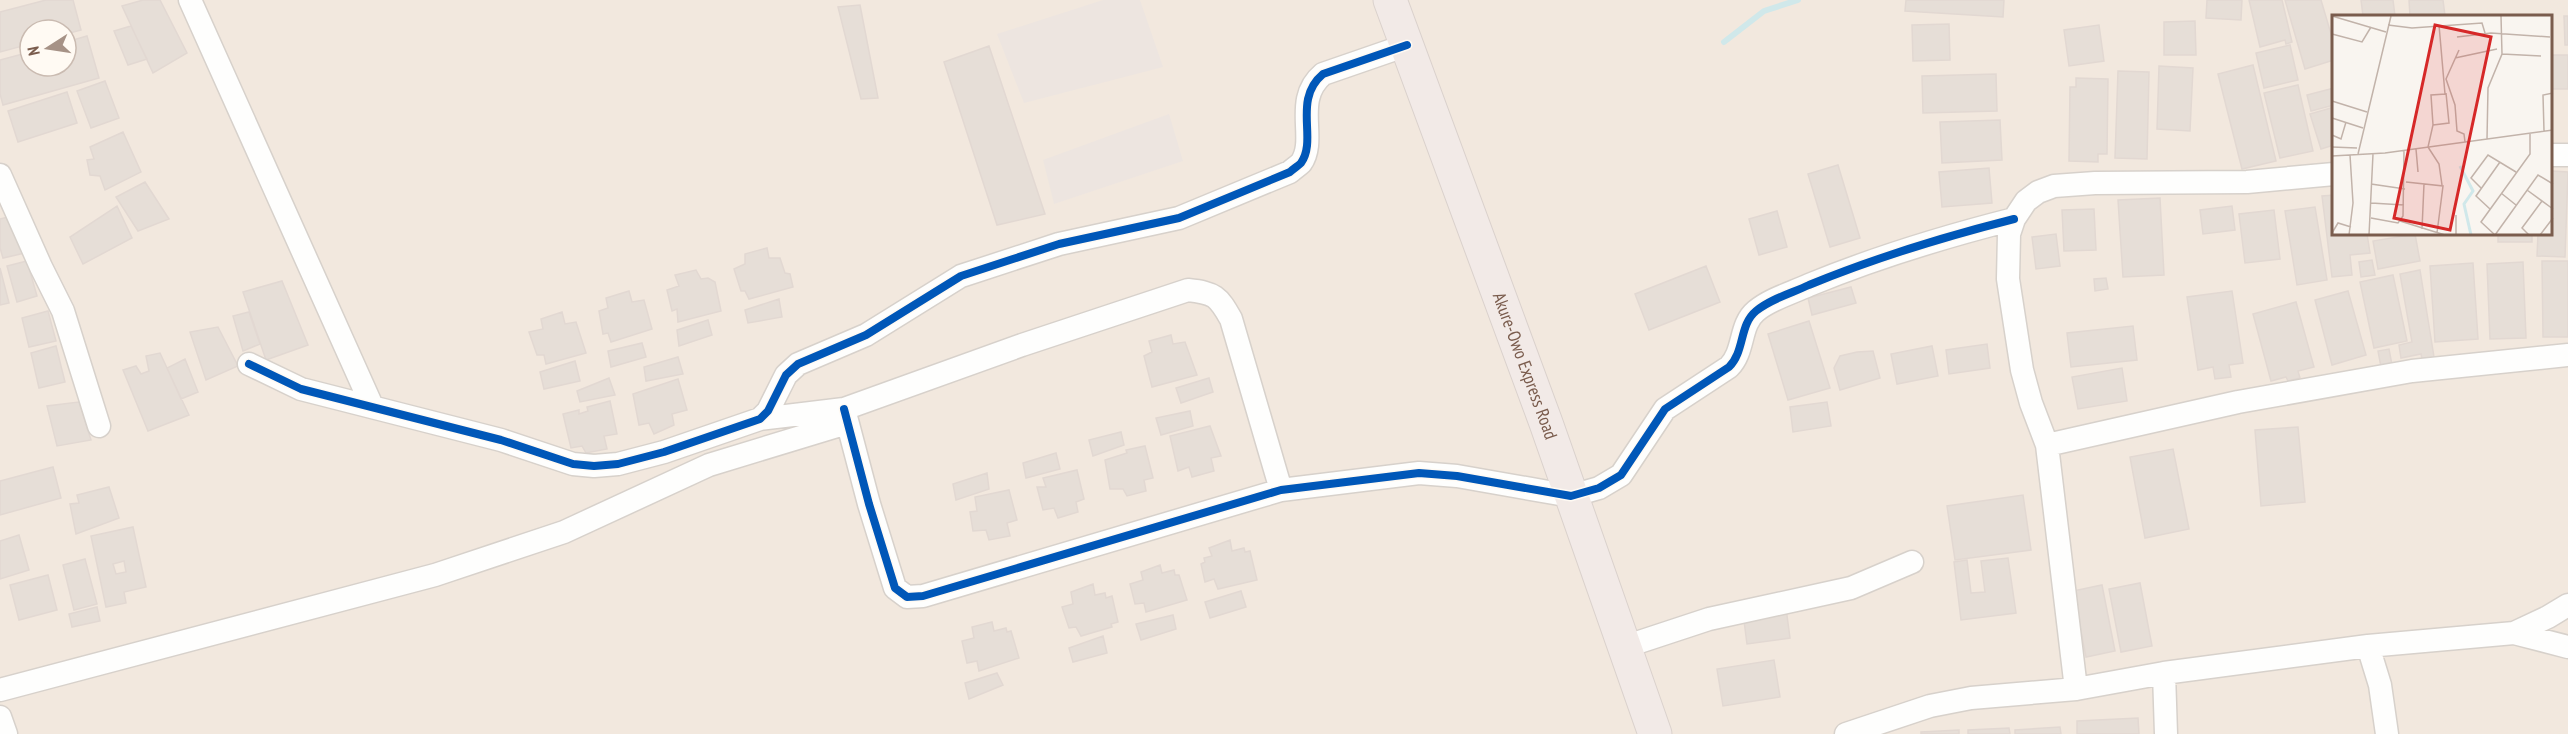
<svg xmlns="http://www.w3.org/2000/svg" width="2568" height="734" viewBox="0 0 2568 734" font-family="'PT Sans Narrow',sans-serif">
	<rect width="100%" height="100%" fill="#f9f5f0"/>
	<path fill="#f2e8de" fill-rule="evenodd" d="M0,0H2568V734H0ZM2334,16H2552V234H2334ZM30,30H66V66H30Z"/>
	<path fill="#ede5e0" d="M1103,0H1140L1163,67L1024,103L997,34Z
		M1169,114L1183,161L1054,204L1043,160Z"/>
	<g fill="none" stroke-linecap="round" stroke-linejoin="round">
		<path stroke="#d0e8ea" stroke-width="6" d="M1724,42L1764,11L1798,0"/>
	</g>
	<path fill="#e6ded7" stroke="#e2d8d2" stroke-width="1.5" fill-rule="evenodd" d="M46,0H73L81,30L66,34V30H30V44L0,52V12Z
		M143,0H160L187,53L153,73L122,6Z
		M1906,0H2004L2003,17L1905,11Z
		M2207,0H2242L2241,20L2206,18Z
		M2249,0H2282L2292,42L2286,44L2285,40L2260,47Z
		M2285,0H2321L2334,44V60L2305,69Z
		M2361,0H2393L2395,16H2363Z
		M2409,0H2443L2445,16H2410Z
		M860,5L878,98L861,99L838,7Z
		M2564,16H2568V45H2565Z
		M2195,21L2196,55H2164V22Z
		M1949,24L1950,60L1913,61L1912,25Z
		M2099,25L2104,61L2069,66L2064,30Z
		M131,26L147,59L128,65L114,31Z
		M87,36L99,78L3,105L0,94V60L30,52V66H66V42Z
		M2290,45L2298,80L2264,88L2256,53Z
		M989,46L1045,214L997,225L944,62Z
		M2552,55H2568V89H2552Z
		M2253,65L2276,161L2242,169L2218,74Z
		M2159,66L2193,68L2190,131L2157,129Z
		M2118,71L2149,72L2147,159L2115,158Z
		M1996,74L1997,111L1923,113L1922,76Z
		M2076,78L2108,79L2107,154H2098V162L2069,161L2070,87H2076Z
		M105,81L119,118L91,128L77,91Z
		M2298,85L2313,151L2280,158L2264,93Z
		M2334,88V105L2311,111L2307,95Z
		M67,92L77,123L18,142L8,111Z
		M2331,108L2334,117V145L2321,149L2310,114Z
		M2000,120L2002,160L1942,163L1940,122Z
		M123,132L141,172L105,190L100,176L90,175L87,160L94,159L90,147Z
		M1838,165L1860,238L1830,247L1808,174Z
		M1989,168L1992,203L1942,207L1939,172Z
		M2552,171L2568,172L2565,257L2537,256L2538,234H2552Z
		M145,182L169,219L138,231L116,197Z
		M2334,195V234H2367L2370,253L2350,255L2352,275L2332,277L2322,196Z
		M2160,198L2164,275L2123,277L2118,200Z
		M117,206L132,238L83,264L70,237Z
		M2232,206L2235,230L2203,234L2200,210Z
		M2315,207L2327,280L2297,285L2285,211Z
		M2094,209L2096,250L2064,251L2062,210Z
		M2274,210L2280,259L2245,263L2239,214Z
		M1777,211L1787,247L1759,255L1749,219Z
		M16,215L25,253L3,258L0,248V219Z
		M2056,234L2060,266L2036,269L2032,237Z
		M2415,234L2420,261L2378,269L2373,241Z
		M2498,234H2532V242H2498Z
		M767,248L769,258H780L785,273L790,274L793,287L749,299L745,291H741L734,269L745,264V254Z
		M2372,260L2375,275L2361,277L2359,262Z
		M27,261L37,296L17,302L7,266Z
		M2542,261H2568V337H2543Z
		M2523,262L2526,338L2490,339L2487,264Z
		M2473,263L2478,339L2435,342L2430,266Z
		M1706,266L1720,302L1649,330L1635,294Z
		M0,268L9,303L0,305Z
		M696,270L701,279L708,278L715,282L721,311L678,322L677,309L672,311L667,290L679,286L675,275Z
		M2420,270L2434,357L2422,359L2421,354L2401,358L2399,345L2412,342L2400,274Z
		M2393,275L2407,341L2374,348L2360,282Z
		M2106,278L2108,289L2095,291L2094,279Z
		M282,281L308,345L266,360L243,292Z
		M1851,287L1856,303L1812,315L1808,298Z
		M629,291L632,302L644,300L652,329L611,342L608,333L603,334L599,311L608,308L606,298Z
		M2232,291L2243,363L2229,365L2231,377L2215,379L2213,367L2198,370L2187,297Z
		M2348,291L2366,355L2332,365L2315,300Z
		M779,299L782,317L748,323L745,310Z
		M2296,302L2314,367L2298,371L2300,378L2288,381L2286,377L2271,381L2253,314Z
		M48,311L56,341L29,347L22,318Z
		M249,312L260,344L243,351L233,316Z
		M562,312L565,324L576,322L586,353L546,364L544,355H537L529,332L543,329L541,319Z
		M708,320L712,335L679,346L677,330Z
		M1809,321L1830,388L1788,400L1768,334Z
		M2133,326L2137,360L2071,367L2067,333Z
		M218,327L238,366L206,380L190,332Z
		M1171,335L1173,344L1185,342L1197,375L1152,387L1144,356L1152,352L1149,341Z
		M642,343L646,357L611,367L608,351Z
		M1987,344L1990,368L1949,374L1946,350Z
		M56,346L65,382L39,388L31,353Z
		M1932,346L1938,376L1897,384L1891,354Z
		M2389,349L2392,365L2381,367L2378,351Z
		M1873,351L1880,378L1840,390L1834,368L1840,356L1857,352Z
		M160,353L189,415L148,431L123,370L136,366L141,374L149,371L146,356Z
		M678,357L683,374L646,381L644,367Z
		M185,359L198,392L181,399L167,368Z
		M575,361L580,381L544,389L540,372Z
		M2122,368L2127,401L2078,409L2072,377Z
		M609,378L615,395L580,402L577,391Z
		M1209,378L1213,392L1181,403L1176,388Z
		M678,379L687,410L672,414L674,425L654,434L649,423L639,425L633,394Z
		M610,401L617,434L604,436L607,449L586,453L582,446L571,448L563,414L579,410V414L588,411L587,407Z
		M79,402L91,440L57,446L47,406Z
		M1827,402L1831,426L1793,432L1790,407Z
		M1190,411L1193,426L1161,435L1156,418Z
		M1210,426L1221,456L1211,458L1214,471L1192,477L1189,467L1178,471L1170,436Z
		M2298,427L2305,502L2261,506L2255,430Z
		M1121,432L1124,445L1093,456L1089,440Z
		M1145,446L1153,478L1144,480L1146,491L1127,496L1123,489H1110L1105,460L1127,453L1126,450Z
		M2173,449L2189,529L2145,538L2130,457Z
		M1056,453L1060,469L1026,478L1023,463Z
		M53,467L61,498L0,515V481Z
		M1077,470L1084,499L1076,502L1078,512L1058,518L1054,508L1043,510L1037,487H1046L1043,478Z
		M987,473L989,489L956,500L953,484Z
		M109,487L119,518L76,534L70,504L79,503L77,495Z
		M1009,490L1017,520L1007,523L1010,536L989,540L986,530L973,531L970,512L977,511L975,497Z
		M2023,495L2031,550L1955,560L1947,506Z
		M133,527L146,587L124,592L126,603L106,607L91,536ZM124,561L126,572L116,574L113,564Z
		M19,535L29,570L0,579V541Z
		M1230,540L1232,551L1244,548L1245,552L1250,551L1257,580L1218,589L1214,579L1205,582L1201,564L1205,562L1204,558L1212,556L1209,548Z
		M2008,558L2016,613L1961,620L1954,562L1967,560L1971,593L1985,592L1981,561Z
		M85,559L97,604L74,610L63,565Z
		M1160,565L1162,573L1174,570L1175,575H1179L1187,600L1146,612L1144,603L1135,604L1130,584L1143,580L1141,572Z
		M48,575L57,610L19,620L10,585Z
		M2140,583L2152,646L2121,652L2109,589Z
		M1093,584L1095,595L1105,593L1106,598L1112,596L1118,622L1111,624L1112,627L1081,636L1076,627L1069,628L1062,607L1073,604L1071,592Z
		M2102,585L2115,651L2086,657L2073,591Z
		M1241,591L1246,607L1210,618L1205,602Z
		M97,607L100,621L72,627L69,614Z
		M1786,608L1790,638L1747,644L1743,613Z
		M1173,615L1176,629L1141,640L1136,624Z
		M992,622L994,631L1006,628L1007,632L1011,631L1019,658L979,671L977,661L967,663L962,641L974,638L972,627Z
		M1103,636L1107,653L1073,662L1069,648Z
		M1774,660L1780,697L1723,706L1717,669Z
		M997,673L1003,685L969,699L965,683Z
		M2138,718L2139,734H2077V721Z
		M2060,727L2061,734H2015V730Z
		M2009,728L2010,734H1968V730Z
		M1959,730V734H1921V732Z"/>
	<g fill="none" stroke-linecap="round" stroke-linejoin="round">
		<g stroke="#d7d1cb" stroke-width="25">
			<path id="minor" d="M190,0L372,406
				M2552,155H2568
				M0,175L41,267L63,311L99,426
				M249,364L301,389L501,440L573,464L594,466L618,464L664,452L760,419L768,411L786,375L798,364L866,335L961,276L1059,244L1179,218L1290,172C1293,169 1298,166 1301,163C1318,139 1292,100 1323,74L1407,45
				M844,409L869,504L895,588L907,597L923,596L1281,490L1419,473L1457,476L1571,496L1599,488L1621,475L1665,409L1729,367C1745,351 1739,325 1756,311C1770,299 1792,293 1809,285C1877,257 1943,237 2014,219
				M760,419L844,409L1022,345L1188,290C1215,293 1218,296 1231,319L1281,490
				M2047,445L2238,402L2412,371L2568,355
				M2514,633L2548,617L2568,605
				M2368,646L2380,685L2387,734
				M1624,647L1709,619L1851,588L1912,562
				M2164,673L2166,734
				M2076,689L2047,445L2031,403L2022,370L2008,279L2009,234L2014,219L2026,201L2038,192L2054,186L2095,183L2247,182L2334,174
				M0,690L435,575L564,532L709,465L847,423
				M0,717L6,734
				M1846,734L1930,706L1971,698L2076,689L2164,673L2368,646L2514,633L2568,647"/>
		</g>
		<g stroke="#dad1cc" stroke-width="35">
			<g id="highway">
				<path id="s1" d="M1390,0L1546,423L1655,734"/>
			</g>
		</g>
		<use href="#minor" stroke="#fefefd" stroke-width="22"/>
		<use href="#highway" stroke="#f2eae7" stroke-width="33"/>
		<g stroke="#fffaf3" stroke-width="11">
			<path id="cycleway" d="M249,364L301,389L501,440L573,464L594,466L618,464L664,452L760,419L768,411L786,375L798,364L866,335L961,276L1059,244L1179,218L1290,172C1293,169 1298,166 1301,163C1318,139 1292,100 1323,74L1407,45
				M844,409L869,504L895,588L907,597L923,596L1281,490L1419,473L1457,476L1571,496L1599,488L1621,475L1665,409L1729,367C1745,351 1739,325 1756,311C1770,299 1792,293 1809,285C1877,257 1943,237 2014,219"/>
		</g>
		<use href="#cycleway" stroke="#0057b8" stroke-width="8"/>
	</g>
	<g text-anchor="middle" stroke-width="5" stroke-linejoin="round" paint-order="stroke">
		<g font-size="18" fill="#7a5c4d" stroke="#fffaf3">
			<text dy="6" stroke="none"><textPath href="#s1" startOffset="390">Akure-Owo Express Road</textPath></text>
		</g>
	</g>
	<g transform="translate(2332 15)">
		<rect width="220" height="220" fill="#f9f5f0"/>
		<path fill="none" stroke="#d0e8ea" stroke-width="3" d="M128,151L141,176L132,189L139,220"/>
		<path fill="none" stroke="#c2b3aa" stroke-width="1.5" d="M0,1L54,17M56,10L80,13L150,8L153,18M107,10L113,79M0,19L30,27L39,12M125,22L159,18L218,22M127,35L114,64L123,90L125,116L132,119L133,127M170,39L209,41M123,43L165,34M0,86L35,97M0,103L31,113M101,110L117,108L114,78M212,116L211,80L221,78M0,120L9,124L14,107M155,124L156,73L170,39L169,1M0,132L25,133M84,134L86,157M26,139L59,1M0,141L53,138L221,115M74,167L111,171L105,218M39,169L73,174M110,170L107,149L96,132L101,110L99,80L114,79M149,173L139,163L156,140L184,157M195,175L221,194M169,178L184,190M39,188L72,190M158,194L144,181L168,147M39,203L66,208L71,201L72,136M68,206L113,220M90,214L92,169M0,218L6,208L19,212M17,220L21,188L18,140M37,220L41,139M124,220V200M163,220L149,207L198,139V118M163,220L206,160L221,169M197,220L190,213L210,186M208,220L221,203"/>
		<path fill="#d62828" fill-opacity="0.15" stroke="#d62828" stroke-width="3" d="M103,10L159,22L118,215L62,203Z"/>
		<rect width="220" height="220" fill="none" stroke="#7a5c4d" stroke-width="3"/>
	</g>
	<g transform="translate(48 48) rotate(258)"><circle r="28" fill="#fffaf3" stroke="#cabbb1" stroke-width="1.5"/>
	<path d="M0-4.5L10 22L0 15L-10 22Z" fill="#a69286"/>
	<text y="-9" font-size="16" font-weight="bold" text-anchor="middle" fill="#7a5c4d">N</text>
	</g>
</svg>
